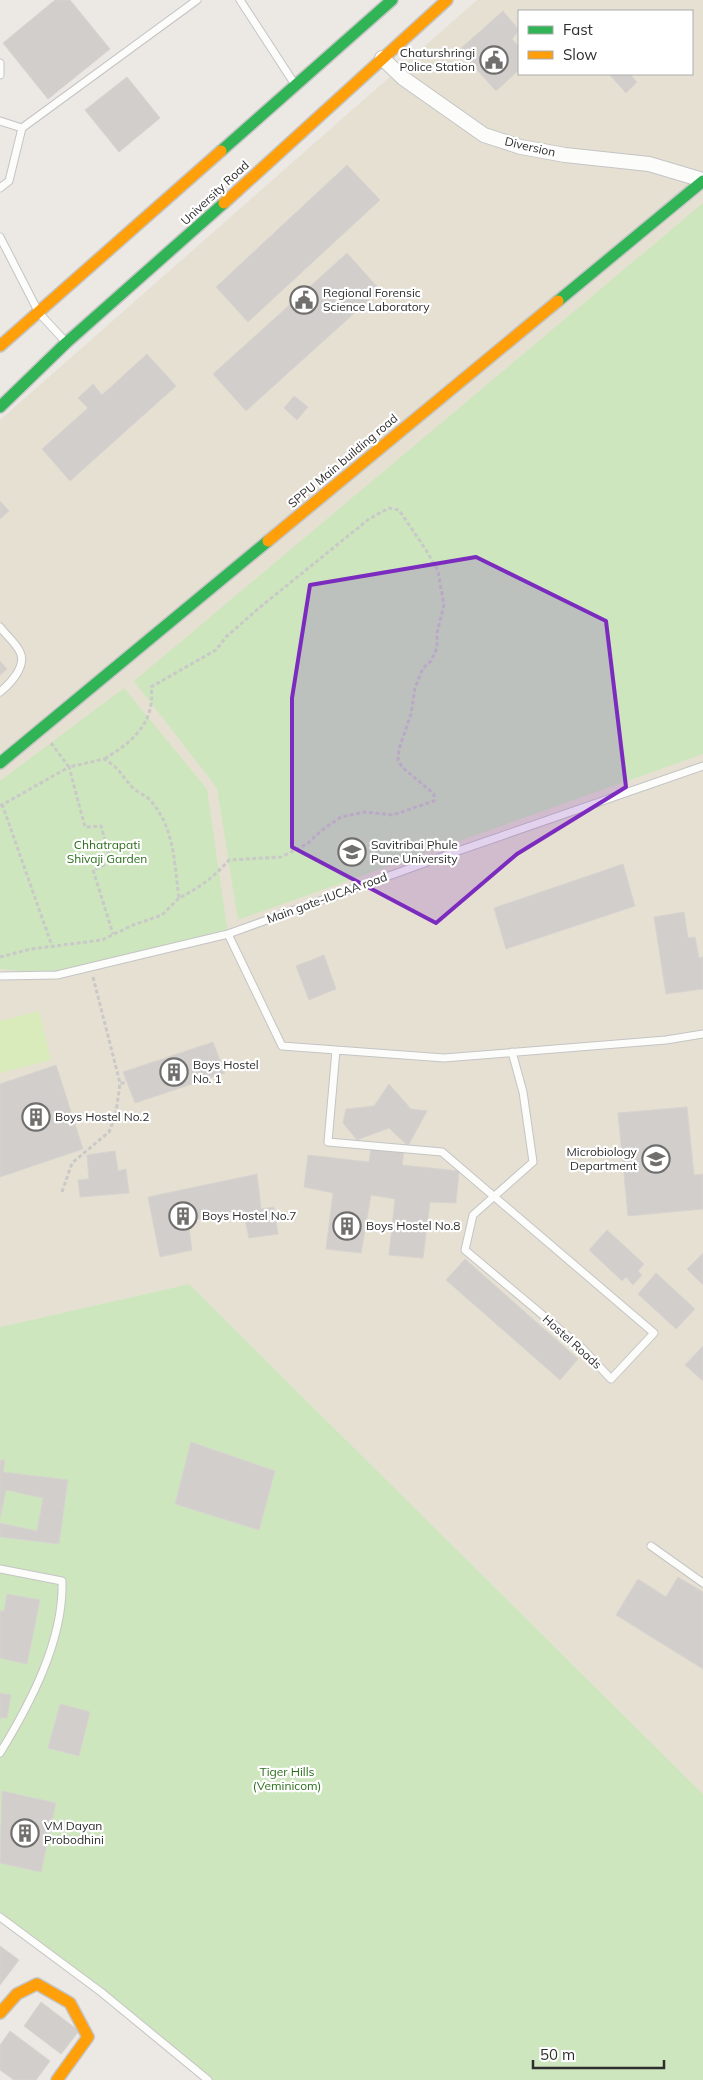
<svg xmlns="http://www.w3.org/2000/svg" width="703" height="2080" viewBox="0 0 703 2080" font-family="Mulish,sans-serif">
	<rect width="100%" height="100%" fill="#ece8e4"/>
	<path fill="#e6e0d3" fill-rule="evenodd" d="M477,0H703V1794L189,1284L0,1327V420ZM519,11H692V74H519Z"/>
	<path fill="#cee6be" d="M703,203V754L238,920L217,788L134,681Z
		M124,688L207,789L228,934L57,975L0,969V781Z
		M189,1284L703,1794V2080H208L0,1917V1327Z"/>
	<path fill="#d9eabb" d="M39,1011L51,1060L0,1073V1021Z"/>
	<path fill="#d1cecb" stroke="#d7d4d0" d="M55,0H70L110,49L48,99L3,43Z
		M503,11L519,30L512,39L519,47V70L496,91L459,50Z
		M609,74H630L637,82L626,93Z
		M127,77L160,118L119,152L85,110Z
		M347,165L380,200L248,322L216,287Z
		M347,253L380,290L246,411L213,374Z
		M147,354L176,386L70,481L42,449L88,408L78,398L93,384L102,395Z
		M294,396L308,407L297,420L284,408Z
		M0,501L9,511L0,519Z
		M0,661L7,669L0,675Z
		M623,864L635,906L506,949L494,908Z
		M684,912L688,938L695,937L699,958L703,957V989L666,994L654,917Z
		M324,955L336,989L309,1000L296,966Z
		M213,1042L225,1073L135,1103L123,1072Z
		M56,1065L83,1149L0,1177V1084Z
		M389,1084L411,1109L427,1111L408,1146L389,1128L357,1140L343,1123L346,1109L374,1106Z
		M687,1107L694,1175L703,1174V1209L628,1216L618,1113Z
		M371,1149L404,1151L402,1165L459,1171L456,1203L430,1202L423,1258L389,1255L395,1199L371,1195L361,1253L326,1249L333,1193L304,1187L308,1155L369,1162Z
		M115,1151L118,1171L126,1169L129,1193L80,1197L78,1180L89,1179L87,1155Z
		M257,1174L261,1209L274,1207L278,1234L249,1238L243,1210L188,1221L192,1250L160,1257L148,1197Z
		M607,1230L644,1264L638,1271L642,1275L633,1285L626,1277L622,1281L589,1250Z
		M703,1253V1285L687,1269Z
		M465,1259L578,1359L560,1380L446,1280Z
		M656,1273L695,1309L676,1329L638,1294Z
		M703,1346V1381L685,1365Z
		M191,1442L275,1471L259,1530L175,1504Z
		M0,1460H5L3,1472L68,1480L59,1544L0,1537V1523L37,1531L43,1498L6,1490L0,1518Z
		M678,1577L703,1592V1669L616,1615L638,1579L666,1597Z
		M7,1594L40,1600L27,1664L0,1658V1611H4Z
		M0,1693L11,1695L7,1718L1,1717L0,1721Z
		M60,1704L90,1712L79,1756L48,1748Z
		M2,1791L56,1803L41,1872L0,1863Z
		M0,1946L19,1960L0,1985Z
		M41,2002L79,2031L61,2054L24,2026Z
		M10,2031L50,2061L36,2080H14L0,2070V2045Z"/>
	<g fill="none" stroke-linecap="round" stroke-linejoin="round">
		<g stroke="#c5c4c5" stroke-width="9">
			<path id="lane" d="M240,0L294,83
				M0,63V75
				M0,121L22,128
				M0,188L9,181L22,128L197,0
				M0,237L39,313L64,340
				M0,627C6,635 16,643 20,652C27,666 10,684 0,692
				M228,934L282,1046L444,1058L666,1040L703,1034
				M0,976L57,975L228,934L458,851L703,766
				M336,1050L328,1142L442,1152L654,1333L611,1379L582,1348L465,1250L473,1215L533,1162L523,1092L512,1052
				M651,1546L703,1583
				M0,1569L62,1581C64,1640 30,1704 0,1753
				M0,1917L101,1992L208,2080"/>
		</g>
		<g stroke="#c5c4c5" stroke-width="16">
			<path id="street" d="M382,58L403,78L484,135L521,147L565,155L649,164L703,180"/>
		</g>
		<g stroke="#c5c4c5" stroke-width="14">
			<path id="fast" d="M221,151L392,0
				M558,301L703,181
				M0,407L66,343L224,203
				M0,763L268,541"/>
		</g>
		<g stroke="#c5c4c5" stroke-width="14">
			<path id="slow" d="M224,203L447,0
				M0,346L221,151
				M268,541L558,301
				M0,2013L17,1994L37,1984L70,2003L88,2037L57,2080"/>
		</g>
		<path stroke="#c9c9c8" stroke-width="3" stroke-dasharray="4 2.5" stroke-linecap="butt" d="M51,743L69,767L104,759C120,768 122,777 134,789C139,793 145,795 150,800C175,828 174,863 179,898C199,888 214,877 229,860L281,857L307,844L322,830L341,817L365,812L393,815L434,801V794L402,767L398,760L399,749L411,714L415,688L423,668L431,661L437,648V633L444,605L438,571L426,550L399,510L389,508L369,519L259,608L226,637L216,650L151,687C156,723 131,743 104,759
			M2,804L52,946
			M0,806L69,767L85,827L101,826L111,862L93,870L113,934
			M0,957L31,949L102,940L133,925L162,915L179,898
			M93,977L120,1083
			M62,1192L72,1163L109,1132L116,1113L120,1083H127"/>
		<use href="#lane" stroke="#fcfcfb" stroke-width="7"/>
		<use href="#street" stroke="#fcfcfb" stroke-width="14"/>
		<use href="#fast" stroke="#30b455" stroke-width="11"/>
		<use href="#slow" stroke="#ff9f0a" stroke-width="11"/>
	</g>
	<path fill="#7b2cbf" fill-opacity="0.2" stroke="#7b2cbf" stroke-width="4" stroke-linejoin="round" d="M476,557L606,621L626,787L517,854L436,923L292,847V698L310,585Z"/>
	<defs>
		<g id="civic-ring" transform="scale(1.4375)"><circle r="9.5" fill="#fff" stroke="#706f6e" stroke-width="1.5"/><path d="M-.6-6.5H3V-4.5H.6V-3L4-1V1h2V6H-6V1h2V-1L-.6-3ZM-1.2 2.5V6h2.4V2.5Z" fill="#706f6e"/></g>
		<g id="university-ring" transform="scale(1.4375)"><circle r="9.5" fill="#fff" stroke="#706f6e" stroke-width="1.5"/><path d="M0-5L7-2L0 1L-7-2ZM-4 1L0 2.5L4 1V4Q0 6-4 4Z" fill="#706f6e"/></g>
		<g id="building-ring" transform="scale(1.4375)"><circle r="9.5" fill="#fff" stroke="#706f6e" stroke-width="1.5"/><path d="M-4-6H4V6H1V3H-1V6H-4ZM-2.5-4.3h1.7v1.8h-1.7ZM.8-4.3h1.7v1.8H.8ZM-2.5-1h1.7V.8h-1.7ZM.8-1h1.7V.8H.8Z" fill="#706f6e"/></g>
	</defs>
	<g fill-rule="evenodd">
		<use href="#civic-ring" x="494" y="60"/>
		<use href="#civic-ring" x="304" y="300"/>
		<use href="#university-ring" x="352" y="852"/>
		<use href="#building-ring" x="174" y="1072"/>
		<use href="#building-ring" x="36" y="1117"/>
		<use href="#university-ring" x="656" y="1159"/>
		<use href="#building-ring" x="183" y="1216"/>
		<use href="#building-ring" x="347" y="1226"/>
		<use href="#building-ring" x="25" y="1833"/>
	</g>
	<g text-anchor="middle" stroke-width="4.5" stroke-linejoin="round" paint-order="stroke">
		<g font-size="12" fill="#2e2e2e" stroke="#fff" text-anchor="start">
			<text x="475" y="57" text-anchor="end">Chaturshringi<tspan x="475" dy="14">Police Station</tspan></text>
			<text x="323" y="297">Regional Forensic<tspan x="323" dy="14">Science Laboratory</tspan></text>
			<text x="371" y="849">Savitribai Phule<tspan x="371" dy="14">Pune University</tspan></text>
			<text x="193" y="1069">Boys Hostel<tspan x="193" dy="14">No. 1</tspan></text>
			<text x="55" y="1121">Boys Hostel No.2</text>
			<text x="637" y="1156" text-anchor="end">Microbiology<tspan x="637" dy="14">Department</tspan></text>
			<text x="202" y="1220">Boys Hostel No.7</text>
			<text x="366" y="1230">Boys Hostel No.8</text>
			<text x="44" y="1830">VM Dayan<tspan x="44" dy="14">Probodhini</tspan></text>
		</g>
		<g font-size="12" fill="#2e2e2e" stroke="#fff">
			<text transform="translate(530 147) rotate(13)" y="4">Diversion</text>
			<text transform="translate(215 193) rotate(-43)" y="4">University Road</text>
			<text transform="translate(343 461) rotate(-40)" y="4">SPPU Main building road</text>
			<text transform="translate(327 898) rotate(-20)" y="4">Main gate-IUCAA road</text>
			<text transform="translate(572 1342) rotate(42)" y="4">Hostel Roads</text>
		</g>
		<g font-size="12" fill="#2c6e1b" stroke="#fff">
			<text x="107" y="849">Chhatrapati<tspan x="107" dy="14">Shivaji Garden</tspan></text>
			<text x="287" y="1776">Tiger Hills<tspan x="287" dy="14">(Veminicom)</tspan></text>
		</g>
	</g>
	<rect x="518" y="10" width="175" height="65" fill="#ffffff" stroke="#ababab"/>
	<rect x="528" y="26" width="25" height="8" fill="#30b455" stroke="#ababab"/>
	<text x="563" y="35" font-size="15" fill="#2e2e2e">Fast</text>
	<rect x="528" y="51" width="25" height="8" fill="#ff9f0a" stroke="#ababab"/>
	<text x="563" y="60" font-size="15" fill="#2e2e2e">Slow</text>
	<path d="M533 2060v8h131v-8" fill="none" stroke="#2e2e2e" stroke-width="2.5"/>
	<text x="540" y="2060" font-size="15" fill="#2e2e2e" stroke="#ffffff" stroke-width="4" paint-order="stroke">50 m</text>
</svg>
